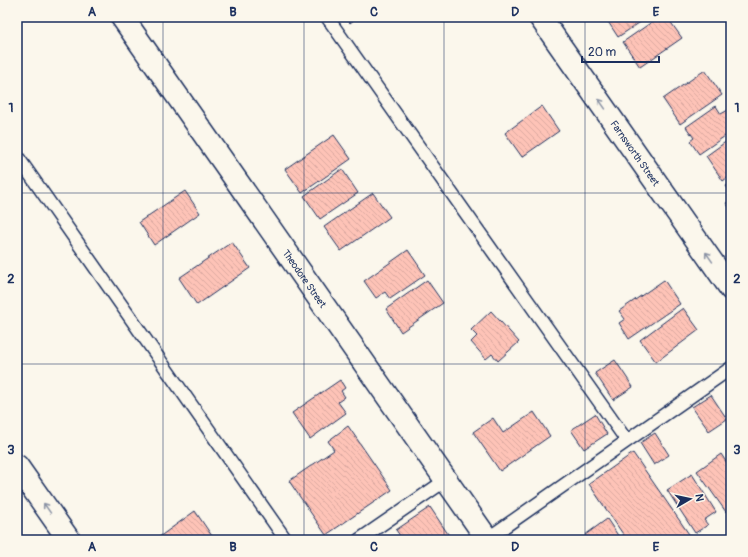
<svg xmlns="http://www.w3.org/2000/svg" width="748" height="557" viewBox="0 0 748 557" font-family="Pangolin,sans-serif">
	<defs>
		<pattern id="building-back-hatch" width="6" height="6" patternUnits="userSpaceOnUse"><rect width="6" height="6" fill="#fec3b7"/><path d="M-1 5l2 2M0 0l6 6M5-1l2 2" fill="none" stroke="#d9a8a0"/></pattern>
	</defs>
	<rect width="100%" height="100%" fill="#fbf7ec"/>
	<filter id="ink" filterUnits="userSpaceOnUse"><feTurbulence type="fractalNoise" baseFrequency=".025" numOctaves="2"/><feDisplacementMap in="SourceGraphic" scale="8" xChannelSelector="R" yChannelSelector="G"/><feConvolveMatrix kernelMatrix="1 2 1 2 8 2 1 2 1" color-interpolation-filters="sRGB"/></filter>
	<g filter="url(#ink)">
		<path fill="url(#building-back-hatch)" stroke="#1b2f5e" d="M345,17H358L350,23Z
			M605,17H648L618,37Z
			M659,17H667L682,38L640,67L623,42Z
			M705,70L722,95L680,124L663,99Z
			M542,106L559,131L522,157L505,133Z
			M716,106L721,114L728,110L731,114V124L729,126L731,132L699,154L690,141L694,138L686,127Z
			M334,135L351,159L302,193L285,169Z
			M731,138V175L723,181L706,156Z
			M342,169L358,193L320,219L304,196Z
			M731,182V193L726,186Z
			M185,191L200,213L154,245L139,222Z
			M373,193L390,217L341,251L324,227Z
			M731,200V210L726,203Z
			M232,242L250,268L197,305L179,278Z
			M408,250L425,275L390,299L385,292L376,298L364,281Z
			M427,280L443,303L401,332L386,309Z
			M664,280L680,304L629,339L619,323L625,319L619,311Z
			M683,308L699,330L656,362L640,340Z
			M491,311L519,342L498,361L492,354L486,359L471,342L477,336L471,330Z
			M615,360L633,387L613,400L595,373Z
			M340,380L345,388L341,391L345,397L338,402L346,413L310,439L292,413Z
			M711,395L727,419L709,431L692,407Z
			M534,412L550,436L500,471L473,432L493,418L503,433Z
			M595,414L607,434L584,449L571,430Z
			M348,426L392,490L326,535L289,481L334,450L328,441Z
			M655,433L669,455L654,465L640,443Z
			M633,453L693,540H627L589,484Z
			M721,454L731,469V508L726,512L697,471Z
			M692,474L716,512L704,520L708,525L695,533L667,490Z
			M430,507L450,537L445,540H403L396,530Z
			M195,511L212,536L206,540H155Z
			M607,519L621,540H588L585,535Z"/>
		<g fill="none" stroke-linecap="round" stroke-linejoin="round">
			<g stroke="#1b2f5e" stroke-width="15">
				<path id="service" d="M327,17L627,441
					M17,156L286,540
					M487,539L731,368
					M359,540L446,480"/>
			</g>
			<g stroke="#1b2f5e" stroke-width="25">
				<g id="minor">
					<path id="s1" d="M122,17L488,540"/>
					<path id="s2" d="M540,17L731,289"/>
				</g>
			</g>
			<g stroke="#1b2f5e" stroke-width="25">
				<path id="secondary" d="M17,466L69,540"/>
			</g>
			<use href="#service" stroke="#fbf7ec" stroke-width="12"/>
			<use href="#minor" stroke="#fbf7ec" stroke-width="22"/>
			<use href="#secondary" stroke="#fbf7ec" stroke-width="22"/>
		</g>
		<defs><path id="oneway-shaft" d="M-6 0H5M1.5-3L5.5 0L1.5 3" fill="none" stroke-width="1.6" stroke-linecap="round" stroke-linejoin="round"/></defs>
		<g stroke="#8b93a5">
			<use href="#oneway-shaft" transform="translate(602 104) rotate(-125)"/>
			<use href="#oneway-shaft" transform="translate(709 257) rotate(-125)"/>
			<use href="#oneway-shaft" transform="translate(47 508) rotate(-125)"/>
		</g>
	</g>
	<path fill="none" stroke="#1b2f5e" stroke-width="1" stroke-opacity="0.55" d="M163,17V540M304,17V540M444,17V540M585,17V540M17,193H731M17,364H731"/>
	<g text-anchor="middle" stroke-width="3" stroke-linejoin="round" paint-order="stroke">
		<g font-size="10" fill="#1b2f5e" stroke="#fbf7ec">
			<text dy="4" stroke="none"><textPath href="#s2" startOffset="166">Farnsworth Street</textPath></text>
			<text dy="4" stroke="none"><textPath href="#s1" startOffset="319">Theodore Street</textPath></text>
		</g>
	</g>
	<rect width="748" height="557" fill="none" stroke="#fbf7ec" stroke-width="44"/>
	<g transform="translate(690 499) rotate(81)" stroke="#fbf7ec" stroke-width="3" paint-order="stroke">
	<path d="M0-3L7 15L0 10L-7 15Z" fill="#1b2f5e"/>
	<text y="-6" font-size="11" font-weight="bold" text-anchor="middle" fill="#1b2f5e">N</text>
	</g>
	<path d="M582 56v6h77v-6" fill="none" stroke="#1b2f5e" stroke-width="2"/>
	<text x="588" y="56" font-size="12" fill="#1b2f5e" stroke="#fbf7ec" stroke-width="3" paint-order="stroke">20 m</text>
	<rect x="22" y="22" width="704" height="513" fill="none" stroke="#1b2f5e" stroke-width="1.5"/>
	<g font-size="13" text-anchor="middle" font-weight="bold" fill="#1b2f5e">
		<text x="92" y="16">A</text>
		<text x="233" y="16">B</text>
		<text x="374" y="16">C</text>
		<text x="515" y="16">D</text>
		<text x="656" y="16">E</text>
		<text x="11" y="112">1</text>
		<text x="737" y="112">1</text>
		<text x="11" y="283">2</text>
		<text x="737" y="283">2</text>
		<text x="11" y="454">3</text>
		<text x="737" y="454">3</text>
		<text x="92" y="551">A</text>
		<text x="233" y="551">B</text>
		<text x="374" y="551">C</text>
		<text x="515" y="551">D</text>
		<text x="656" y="551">E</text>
	</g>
</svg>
